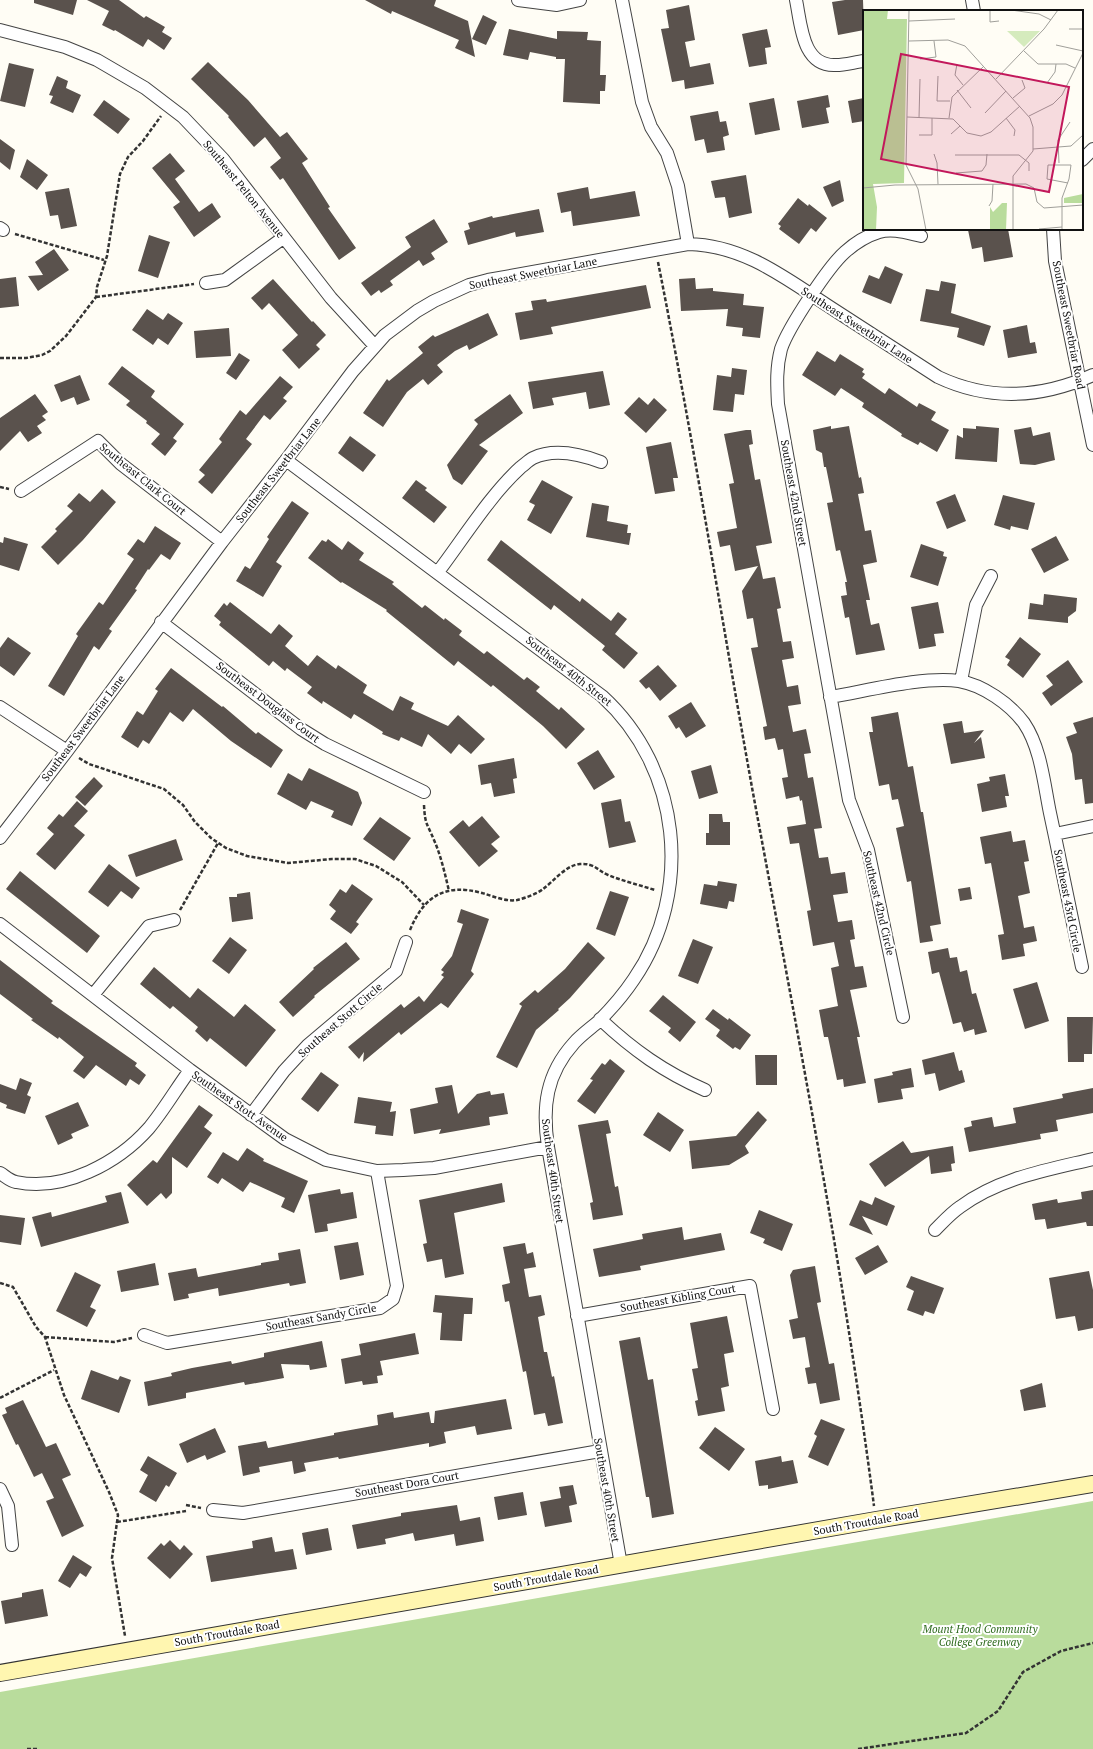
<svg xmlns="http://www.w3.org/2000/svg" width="1093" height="1749" viewBox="0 0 1093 1749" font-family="'PT Serif',serif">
	<rect width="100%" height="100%" fill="#fffdf5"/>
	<path fill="#b9dc9c" d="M1093,1501V1749H0V1692Z"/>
	<path fill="#5a524d" d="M34,0H77L73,15L34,3Z
		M87,0H119L144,18L146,16L165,27L162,32L172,38L164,50L148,39L143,47L115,30L114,31L102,25L109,11Z
		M365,0H436L434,6L468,21L475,57L455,48L459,40L392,11L391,14Z
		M845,0H863L864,30L838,35L832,2Z
		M689,5L695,40L685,42L690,67L710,63L714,84L685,89L684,80L672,82L661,29L669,28L666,10Z
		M483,15L497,22L486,45L472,39Z
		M509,29L557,39V31L588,32L587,40L601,41L600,75H606L605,91H600V104L563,102L565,59H556V57L530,52L528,60L503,55Z
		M767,29L771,47L765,48L767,64L749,67L742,34Z
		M208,62L248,100L280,137L287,132L308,159L302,163L330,207L328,208L356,248L339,260L283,178L280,180L270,167L281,158L265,137L254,147L228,117L229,116L191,79Z
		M9,63L34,69L25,107L0,101Z
		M57,76L68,81L66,88L81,95L73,113L50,103L53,96L49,95Z
		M828,95L830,107L826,108L829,123L802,128L797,101Z
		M774,98L780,130L755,135L749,103Z
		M864,98V121L852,123L848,101Z
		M104,100L130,119L118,134L93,115Z
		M718,111L720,122L726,121L729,135L723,137L725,150L707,153L704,139L695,141L690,116Z
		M0,139L15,150L10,170L0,162Z
		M170,153L185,171L175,179L199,212L212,203L221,217L194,237L173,207L180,202L152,168Z
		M27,159L48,175L37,190L20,177Z
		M746,175L752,213L729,218L725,197L715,198L711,181Z
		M840,180L844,201L832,207L823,187Z
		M588,187L590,199L635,191L640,216L573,226L571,211L561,213L557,193Z
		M69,188L77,226L61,229L58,215L50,216L45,192Z
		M798,198L808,206L809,204L827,218L816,232L811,228L799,244L779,229L781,226L778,224Z
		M539,209L544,232L516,237L515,232L468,245L464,231L470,229L468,223L492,216L493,218Z
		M434,219L448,242L431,253L435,259L423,266L419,260L390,281L393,285L381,293L379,290L371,296L361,283L411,247L405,237Z
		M976,229H1008L1013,257L984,262L982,247L972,249L968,230Z
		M149,235L170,242L158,278L138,271Z
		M54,249L69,270L38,291L28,276L43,275L35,262Z
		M885,266L903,274L891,304L862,292L869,275L879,279Z
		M16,277L19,306L0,308V279Z
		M695,278L696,289L713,288V291L744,294L743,305L764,307L760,338L742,336L743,328L726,326L728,309L681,311L679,279Z
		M273,279L312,322L313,321L326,335L316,345L320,349L299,369L282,350L298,335L269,303L262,310L251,298Z
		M941,281L956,284L951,313L991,326L984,346L957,337L959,328L920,321L926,289L939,291Z
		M646,285L651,308L551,327L553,334L520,340L515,313L533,310L531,301L546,299L547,302Z
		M147,309L163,320L168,313L183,323L168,345L158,338L153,345L132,330Z
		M488,313L498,335L469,350L467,345L455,351L437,365L443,372L428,385L423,379L407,392L383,427L363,413L387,379L389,381L423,353L418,347L433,335L435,337Z
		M1027,325L1030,343L1035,342L1037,353L1008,358L1003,330Z
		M229,328L231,356L196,358L194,331Z
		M817,351L835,362L840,354L864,369L862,372L865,374L862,378L885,394L889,388L917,407L919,403L936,412L931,420L949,430L937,452L920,442L918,445L901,436L902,434L862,407L864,403L841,388L835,396L802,375Z
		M239,353L250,360L236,380L226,373Z
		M122,366L155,391L151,397L184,424L173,438L177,441L165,456L151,444L160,434L146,423L147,421L126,405L130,401L108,384Z
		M732,368L747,370L744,395L735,394L733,412L713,410L717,375L731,377Z
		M603,371L610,405L589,409L586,392L552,398L554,405L533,409L528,382Z
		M80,375L90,400L77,405L74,397L61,402L54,385Z
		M280,376L293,387L283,398L287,401L270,420L264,415L246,439L252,444L212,494L198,482L205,475L199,470L222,442L219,439L240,410L246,415Z
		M35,394L48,412L42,416L46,420L37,426L42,433L28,442L20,431L0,451V418Z
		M510,394L523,413L479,445L488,451L462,485L453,479L447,465L478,424L474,420Z
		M639,397L648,405L654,398L667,410L646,433L624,413Z
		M831,426V429L849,426L859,478L861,477L864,493L858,494L865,531L871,530L877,562L863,565L870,600H866L871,625L879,623L885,650L856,655L849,617L845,618L841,596L847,595L845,582H847L840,550L836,551L827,503L833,502L826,467H824L822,453L816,450L813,430Z
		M976,426L999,428L997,462L955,459L957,435L963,438V428L976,429Z
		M1031,427L1033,436L1050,432L1055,460L1035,465L1020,464L1014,430Z
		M746,430H751L753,444L749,445L755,480L760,479L772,543L756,546L763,579L775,577L781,608L777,609L783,642L791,641L794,658L782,660L787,687L798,685L801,704L788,706L793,732L806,729L811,753L804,754L808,778L813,777L822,828L814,829L819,858L828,857L831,874L845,872L848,893L833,895L838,922L852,920L855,939L850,940L855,967L863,966L867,987L850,990L860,1037H857L866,1083L844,1087L843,1079L837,1080L828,1037H824L819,1010L838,1006L831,968L839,966L834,942L813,946L807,911L811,910L799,843L790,844L787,827L806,824L802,800L800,801L799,796L786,799L782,778L788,777L783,749L778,750L775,738L765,740L763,727L767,726L751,648L758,647L753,618L747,619L742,591L758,566L735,571L730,545L720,547L717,532L737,528L729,484L734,483L724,434Z
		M350,436L376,455L363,472L338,453Z
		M671,442L678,478H673L675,491L655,494L646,447Z
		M416,480L427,488L425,490L447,507L434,523L402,498Z
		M542,480L573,497L551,534L527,520L535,505L529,502Z
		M102,489L116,502L83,540L58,565L41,547L57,531L55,529L73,511L67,506L79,493L90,502Z
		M955,494L966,521L947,529L936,502Z
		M1003,495L1035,503L1028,530L1011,526L1010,530L994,525Z
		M292,501L309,513L276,562L282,566L263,597L236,581L245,566L250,569L269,539L267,537Z
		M592,503L609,506L607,521L628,525L627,533H631L629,545L586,537Z
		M155,526L181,543L170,560L161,554L149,570L148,569L135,589L137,590L109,629L112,631L99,650L94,646L64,696L48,686L78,636L76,634L99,602L103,605L134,559L127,554L138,539L144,543Z
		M1056,536L1069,560L1044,573L1031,549Z
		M4,537L28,544L19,571L0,565V542L3,543Z
		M328,539L342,550L348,541L364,553L359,560L394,582L392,584L422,608L425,605L444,620L445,618L462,631L459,635L484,654L487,651L524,680L527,677L540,687L536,691L559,710L561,707L585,729L566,749L543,726L493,685L491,687L458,661L454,666L386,611L387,610L342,582L341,583L308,558L322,540L326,542Z
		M501,540L580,602L582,598L611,621L618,612L627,619L615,634L638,653L624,669L602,650L605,646L554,605L551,610L487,560Z
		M921,544L944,552L943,556L947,557L938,586L910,577Z
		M1044,594L1077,598L1076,611L1068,617V623L1028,619L1030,603L1043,605Z
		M230,602L271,634L279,624L293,636L285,646L308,666L317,655L336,669L338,665L367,685L363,693L393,711L400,696L414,703L411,709L448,726L458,715L485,739L471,754L459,744L451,754L428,734L422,747L401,737L399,741L382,734L383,732L354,714L351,719L323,701L322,704L307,693L312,687L287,668L285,671L273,661L269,666L219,625L221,622L214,616L224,603L227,606Z
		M938,602L944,633L934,634L936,646L919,649L911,607Z
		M8,637L31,653L14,676L0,666V648Z
		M1020,637L1041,654L1023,678L1007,665L1010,660L1005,657Z
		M1068,660L1083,682L1051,706L1042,693L1053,685L1046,676Z
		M658,665L677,686L660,701L649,687L646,689L639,681Z
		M171,668L222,707L223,706L256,734L258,732L283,750L271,768L231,741L193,709L183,722L170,712L149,744L143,740L138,748L121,737L137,711L143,715L158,691L155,689Z
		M691,702L706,726L686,738L679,727L676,729L668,716Z
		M898,712L908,767L913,766L921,812H923L941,924L930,926L933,941L920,943L911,881L907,882L896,828L904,826L898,799L892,800L889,784L879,786L869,732H873L871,717Z
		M1093,717V803L1085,804L1082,779L1075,780L1072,754L1066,737L1077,733L1073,723Z
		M962,721L964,733L984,730L974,743L981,737L985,758L951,764L943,724Z
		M598,750L615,777L594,790L577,763Z
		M514,758L517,778L513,779L515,793L494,797L491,783L481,785L478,765Z
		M711,765L718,793L699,799L691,771Z
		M309,768L358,792L362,803L352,826L331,817L334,811L311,801L306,810L277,794L288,773L302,781Z
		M1005,774L1009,796H1005L1007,807L982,812L977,784L990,781L989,777Z
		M94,777L103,786L85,806L75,797Z
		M621,799L625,822L630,821L636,842L609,848L601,803Z
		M77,801L88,811L74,826L85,835L55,870L36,854L54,834L47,828L59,814L63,817Z
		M709,814H722L723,822H730V845H706V833H709Z
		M482,816L500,837L491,844L498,851L479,867L449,832L463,820L469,827Z
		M380,817L411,838L394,861L363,839Z
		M1011,831L1013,842L1025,840L1029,861L1024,862L1030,893L1018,896L1024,928L1034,926L1037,941L1023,944L1025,956L1002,960L998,935L1004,934L991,863L985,864L980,837Z
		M176,839L183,860L136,877L128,855Z
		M109,864L140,888L132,899L121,891L108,907L88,892Z
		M20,871L100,936L87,953L6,889Z
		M718,881L737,884L734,902L729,901L727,909L700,904L704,884L717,886Z
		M352,884L373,899L356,922L359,924L351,934L330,919L336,911L329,905L340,889L346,893Z
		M970,887L972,899L960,901L958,889Z
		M610,891L629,897L615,936L596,929Z
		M250,892L253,919L232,922L229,897H237V894Z
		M461,909L489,919L471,971L474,974L448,1008L441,1003L401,1035L399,1032L363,1062L364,1052L359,1059L348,1047L401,1004L404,1008L419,996L424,1002L444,977L441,975L444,972L441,970L452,956L463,924L457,922Z
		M230,937L247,950L229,974L212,961Z
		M693,939L713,947L698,984L678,976Z
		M346,942L360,959L314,996L315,997L293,1017L279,1002L314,969L313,968Z
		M588,942L605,958L570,998L558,1009L559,1010L536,1030L517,1068L496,1057L522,1006L519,1004L535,990L538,993L565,969Z
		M948,948L950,958L957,957L960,972L967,970L972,994L976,993L987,1032L975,1035L974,1029L964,1032L961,1022L953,1024L939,972L932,974L928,952Z
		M0,960L53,1001L51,1003L137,1063L135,1066L146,1075L139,1085L130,1079L126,1086L96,1065L84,1079L73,1071L84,1057L59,1037L58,1039L31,1020L33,1019L0,994Z
		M154,967L190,998L198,988L234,1017L245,1004L276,1030L246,1067L210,1038L207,1042L195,1031L198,1027L173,1006L170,1009L140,984Z
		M1037,982L1049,1021L1025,1029L1013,989Z
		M663,995L696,1022L680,1042L668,1032L671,1028L649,1011Z
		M713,1009L728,1020L729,1018L751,1035L740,1050L735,1047L733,1049L716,1036L720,1030L705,1019Z
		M1067,1017H1093L1092,1054H1084V1062H1068Z
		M954,1052L959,1071L962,1070L965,1082L939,1091L935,1073L925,1075L922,1060Z
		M755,1055H777V1085H756Z
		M610,1059L625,1071L595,1114L577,1101L593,1080L590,1079L602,1063L605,1065Z
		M911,1068L914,1087L901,1089L903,1099L878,1103L874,1079L893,1075L892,1072Z
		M321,1072L339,1085L318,1112L301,1099Z
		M20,1078L32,1083L27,1095L31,1097L25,1114L6,1108L7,1105L0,1102V1084L16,1090Z
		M452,1085L458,1114L477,1094L490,1091L491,1095L504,1093L508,1114L489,1117L490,1125L439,1134L441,1129L414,1134L410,1109L438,1103L435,1088Z
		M1093,1088V1113L1056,1120L1058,1131L1040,1134L1041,1139L969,1152L964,1128L972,1126L971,1121L992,1117L994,1127L1016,1123L1013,1108L1063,1098L1062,1094Z
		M358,1097L392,1102L390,1112L396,1111L393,1136L375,1134L376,1126L354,1123Z
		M78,1102L89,1126L71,1134L73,1138L58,1145L45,1116Z
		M199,1105L213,1115L204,1127L212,1133L187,1168L172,1157V1193L166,1199L161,1193L147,1206L127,1185L153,1160L157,1163Z
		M758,1111L767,1120L745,1146L749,1153L729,1165L692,1169L689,1141L736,1136Z
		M658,1112L684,1130L670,1152L643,1135Z
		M608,1120L611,1133L606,1134L615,1187L618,1186L623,1215L593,1220L590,1203L593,1202L578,1125Z
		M903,1141L911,1153L953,1146L955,1163L951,1164L952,1171L931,1174L929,1156L885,1187L869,1164Z
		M247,1148L264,1159L263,1161L308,1181L294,1213L281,1207L285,1198L250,1182L243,1192L222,1178L218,1184L207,1177L223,1152L238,1161Z
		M502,1183L505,1202L454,1213L464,1274L445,1278L442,1259L427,1262L423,1244L427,1243L419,1200Z
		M340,1189L341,1194L353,1192L357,1218L327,1224L328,1231L315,1233L308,1195Z
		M1093,1190V1226H1087L1086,1222L1047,1229L1045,1219L1035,1220L1032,1204L1057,1199L1058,1203L1082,1199L1081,1192Z
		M121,1192L129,1223L41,1247L32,1217L51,1212L52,1217L107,1202L105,1196Z
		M875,1197L895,1206L887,1226L862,1216L873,1235L849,1225L860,1200L872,1205Z
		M759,1210L793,1224L782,1251L763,1243L765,1239L750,1233Z
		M0,1215L25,1218L21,1245L0,1242Z
		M682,1227L684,1240L721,1233L725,1250L640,1266L641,1270L599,1277L593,1249L643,1239L642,1234Z
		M358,1242L364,1275L340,1280L334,1246Z
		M525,1243L527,1254L533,1252L536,1267L524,1269L529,1297L541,1295L545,1315L538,1317L544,1352H547L552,1377L554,1376L563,1423L548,1426L545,1413L534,1415L526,1371L523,1372L512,1316L509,1301L505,1302L502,1285L510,1283L503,1247Z
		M878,1245L888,1262L865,1275L855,1258Z
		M300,1249L306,1283L290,1286L289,1283L219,1296L218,1288L188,1294L189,1298L174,1301L168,1273L196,1268L198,1277L261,1265V1263L279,1260L278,1253Z
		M155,1263L159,1285L121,1292L117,1271Z
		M815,1266L821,1302L817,1303L829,1364L834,1363L840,1400L820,1404L816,1383L808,1384L805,1368L810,1367L805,1337L793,1339L789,1320L798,1318L790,1275L793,1270Z
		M1089,1271L1093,1290V1328L1078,1331L1075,1316L1056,1319L1049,1278Z
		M75,1272L101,1285L90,1307L96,1310L87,1327L56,1311Z
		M911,1276L944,1288L934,1314L925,1311L923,1316L907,1310L914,1291L906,1287Z
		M435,1295L473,1298L472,1314H464L462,1341L440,1340L442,1313L433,1312Z
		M727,1316L734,1352L724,1354L729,1386L721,1388L725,1411L698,1416L695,1401L698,1400L692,1369L698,1368L690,1323Z
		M415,1333L419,1354L380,1361L383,1375L377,1376L378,1383L363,1385L362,1381L345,1384L341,1359L361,1355L359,1344Z
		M640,1337L648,1380L653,1379L674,1514L652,1518L649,1497H646L619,1341Z
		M322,1341L327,1367L310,1370L309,1365L281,1364L284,1378L245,1385L244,1382L186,1393V1398L148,1406L144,1382L172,1376L171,1373L192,1368L231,1361L232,1364L264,1357V1353Z
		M91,1370L118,1380L120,1376L131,1380L119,1413L81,1399Z
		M1042,1383L1046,1407L1024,1411L1020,1390Z
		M506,1399L512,1429L477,1435L475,1426L444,1432L446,1443L429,1447V1443L339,1459L338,1457L304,1463L306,1471L294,1474L292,1461L259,1467L260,1472L243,1476L238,1446L266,1441L268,1448L334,1435V1433L378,1425L377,1415L393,1412L394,1418L429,1412L431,1423H434L435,1411Z
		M23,1400L46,1447L56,1443L71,1475L62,1479L84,1526L62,1537L46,1501L54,1498L42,1473L34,1477L18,1444L16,1445L2,1415L7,1413L5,1408Z
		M821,1419L845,1429L828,1466L808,1457L817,1436L814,1434Z
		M715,1427L745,1449L729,1471L699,1448Z
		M215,1428L226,1452L207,1460L205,1455L187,1463L179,1444Z
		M148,1456L177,1473L169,1487L166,1485L156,1502L139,1492L148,1475L140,1470Z
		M781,1456L782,1462L793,1460L798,1483L768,1489V1485L759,1486L755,1461Z
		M573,1485L577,1504L569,1506L572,1522L545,1527L540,1502L561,1498L559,1487Z
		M523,1492L527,1515L498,1520L494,1497Z
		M457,1505L460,1521L480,1517L484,1541L456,1546L454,1534L415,1541L413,1533L385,1539L386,1544L357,1549L352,1525L401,1516V1513Z
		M328,1528L332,1550L306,1555L302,1533Z
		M272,1537L275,1552L293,1549L297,1569L211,1582L206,1556L253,1548L252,1541Z
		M170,1540L180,1550L184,1545L193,1554L170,1579L147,1558L161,1543L164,1546Z
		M73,1555L92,1567L86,1577L80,1573L70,1588L58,1581Z
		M43,1589L48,1616L5,1624L1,1601L22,1597V1593Z"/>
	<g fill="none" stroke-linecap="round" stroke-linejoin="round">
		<g stroke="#444" stroke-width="14">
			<path id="street" d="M518,0L557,5L580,0
				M622,0L642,102L651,127L667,153L678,186L688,244
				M796,0C801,24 802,67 836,65C845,65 855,62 864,61
				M972,0L974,11
				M0,30L65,47L97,60L145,88L183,117L223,159L331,298L374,345
				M1082,160L1093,149
				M0,228L3,230
				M1053,229L1055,261L1093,445
				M206,283L225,280L283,238
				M286,460L602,696C681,768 694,891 634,979C624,994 612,1008 599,1021C591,1028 581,1035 574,1043C546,1074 542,1107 548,1147L621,1565
				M21,491L98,441L121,464L222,542
				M438,572C463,539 491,494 521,467C525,464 529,460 533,458C554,448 580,454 601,462
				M161,622L301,729L325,744L424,792
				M961,681L976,605L991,576
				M830,697C867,691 923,676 959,681C983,685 1010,704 1024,723C1041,748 1044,784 1050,813C1061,864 1071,915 1082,967
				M0,707L67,751
				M1055,834L1093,826
				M0,838L67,751L222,542L286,460L353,371L385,335L417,311L434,301L469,285L488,280L688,244C746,245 789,281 836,311C870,333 904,355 938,377C989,401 1042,398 1093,375
				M0,924L190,1070L285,1139L326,1160L377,1171L403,1170L434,1168L548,1147
				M93,995L149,926L174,920
				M903,1017L868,850L849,800L778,404C777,385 776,368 781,349C788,328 828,267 845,252C855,243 866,236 879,232C893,228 907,233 921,236
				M600,1019C633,1050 664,1072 705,1090
				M251,1115L284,1071L308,1045L396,971L406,942
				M0,1173C5,1176 10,1181 16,1182C64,1192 118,1163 149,1128C164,1110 176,1089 190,1070
				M935,1230C943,1222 951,1213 960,1207C999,1178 1047,1170 1093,1159
				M577,1316L750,1286L773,1409
				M144,1335L167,1343L380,1308L393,1299L397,1286L377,1171
				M0,1489L8,1506L12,1545
				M213,1510L243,1513L600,1451"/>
		</g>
		<g stroke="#333" stroke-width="18">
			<path id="secondary" d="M0,1673L876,1520L1093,1484"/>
		</g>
		<path stroke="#333" stroke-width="2.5" stroke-dasharray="4 2" stroke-linecap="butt" d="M15,234L104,260
			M658,262C693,438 721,616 753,793C797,1030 843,1267 874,1506
			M96,297L194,284
			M0,358H26L42,355L50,351L66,336L96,297L97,287L107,256L120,174L128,157L143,141L161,116
			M0,487L9,489
			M79,758L89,764L164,789L183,805L195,822L211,838L226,848L247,856L288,863L332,859H355L376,866L402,882L424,905
			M424,805C425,825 427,823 434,840C441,856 445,874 449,891
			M180,910L218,843
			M410,930C424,896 445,883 482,893C493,896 506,902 517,900C525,898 537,894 543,889C554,881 566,865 580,864C595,863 598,871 608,875C623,881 639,885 655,890
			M0,1283L13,1287L36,1327L45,1337L64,1395L109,1492L118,1515L112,1558L125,1636
			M45,1337L114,1342L132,1338
			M0,1398L54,1370
			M186,1505L201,1508
			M117,1522L186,1511
			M27,1749H37
			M858,1749L966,1733L998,1711L1023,1672L1061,1651L1093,1643"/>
		<use href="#street" stroke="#fff" stroke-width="12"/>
		<use href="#secondary" stroke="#fff6b0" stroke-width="16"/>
	</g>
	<g text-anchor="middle" stroke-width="4" stroke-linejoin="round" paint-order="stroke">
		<g font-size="11" fill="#111" stroke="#fff">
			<text transform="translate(244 189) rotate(51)" y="4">Southeast Pelton Avenue</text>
			<text transform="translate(533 273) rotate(-11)" y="4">Southeast Sweetbriar Lane</text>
			<text transform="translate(857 325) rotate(33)" y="4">Southeast Sweetbriar Lane</text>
			<text transform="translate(1069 325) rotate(79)" y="4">Southeast Sweetbriar Road</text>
			<text transform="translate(278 470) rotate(-52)" y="4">Southeast Sweetbriar Lane</text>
			<text transform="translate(143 479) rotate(39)" y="4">Southeast Clark Court</text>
			<text transform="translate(794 493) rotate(80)" y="4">Southeast 42nd Street</text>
			<text transform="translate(569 671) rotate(38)" y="4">Southeast 40th Street</text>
			<text transform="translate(268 702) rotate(37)" y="4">Southeast Douglass Court</text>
			<text transform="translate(83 728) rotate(-53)" y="4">Southeast Sweetbriar Lane</text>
			<text transform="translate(1068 901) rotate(79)" y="4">Southeast 43rd Circle</text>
			<text transform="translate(879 903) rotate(77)" y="4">Southeast 42nd Circle</text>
			<text transform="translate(340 1020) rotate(-41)" y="4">Southeast Stott Circle</text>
			<text transform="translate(240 1106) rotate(35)" y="4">Southeast Stott Avenue</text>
			<text transform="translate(553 1171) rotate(82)" y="4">Southeast 40th Street</text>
			<text transform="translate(678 1298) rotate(-10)" y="4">Southeast Kibling Court</text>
			<text transform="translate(321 1317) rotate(-10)" y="4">Southeast Sandy Circle</text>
			<text transform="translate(407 1484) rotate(-10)" y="4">Southeast Dora Court</text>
			<text transform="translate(607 1490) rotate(80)" y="4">Southeast 40th Street</text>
			<text transform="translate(866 1522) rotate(-10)" y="4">South Troutdale Road</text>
			<text transform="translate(546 1578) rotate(-10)" y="4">South Troutdale Road</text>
			<text transform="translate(227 1633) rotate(-10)" y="4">South Troutdale Road</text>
		</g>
		<g font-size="11" font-style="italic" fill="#2f6b1f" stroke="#fff">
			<text x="980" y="1633">Mount Hood Community<tspan x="980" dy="13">College Greenway</tspan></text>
		</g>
	</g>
	<g transform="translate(863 10)">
		<rect width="220" height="220" fill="#fffdf5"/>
		<path d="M144,21H177L161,37Z" fill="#d5ebbd"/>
		<path d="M0,0H25L24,9H44L41,173L10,174L14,197L13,220H0ZM220,184V193H201V188ZM139,193H144L143,220H127V197L130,202Z" fill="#b9dc9c"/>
		<path fill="none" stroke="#a09f9a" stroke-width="1" d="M46,0L43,155L55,179L63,220M127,0V12L136,11M148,0L176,4L188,10M46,11L92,9M206,19H220M46,31L85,30L102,36L167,108L170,117V141L150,166V220M193,35L220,41M161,41L175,54H203L212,58M57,49L73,47L71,31M94,54L92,65L100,75M75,66L74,91H87M133,69L181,19L195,0M184,73L192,62L193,54M94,80L108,98M150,88L162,78L159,70M122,103L143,81M166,106L190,94L199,85L220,43M44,107L90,109L104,123L118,126L128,122L157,96M56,108L57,69M86,108L89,87L121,56M143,108L152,120L151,126M88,124L97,116M56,125H69V108M170,139L208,136L220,125M71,144L74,153L75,174M92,145H156L166,153V161M196,153L195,130L207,112M93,163L119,161L123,155L124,144M0,178L32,175L163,174L171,178L174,192L181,198L220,195M126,196L129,191L130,174M176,219L199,217M199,220V188L206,169L208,155H185L184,169L205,173"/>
		<path fill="#c2185b" fill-opacity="0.15" stroke="#c2185b" stroke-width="2" d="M38,44L206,77L186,182L18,149Z"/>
		<rect width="220" height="220" fill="none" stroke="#111" stroke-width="2"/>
	</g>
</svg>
